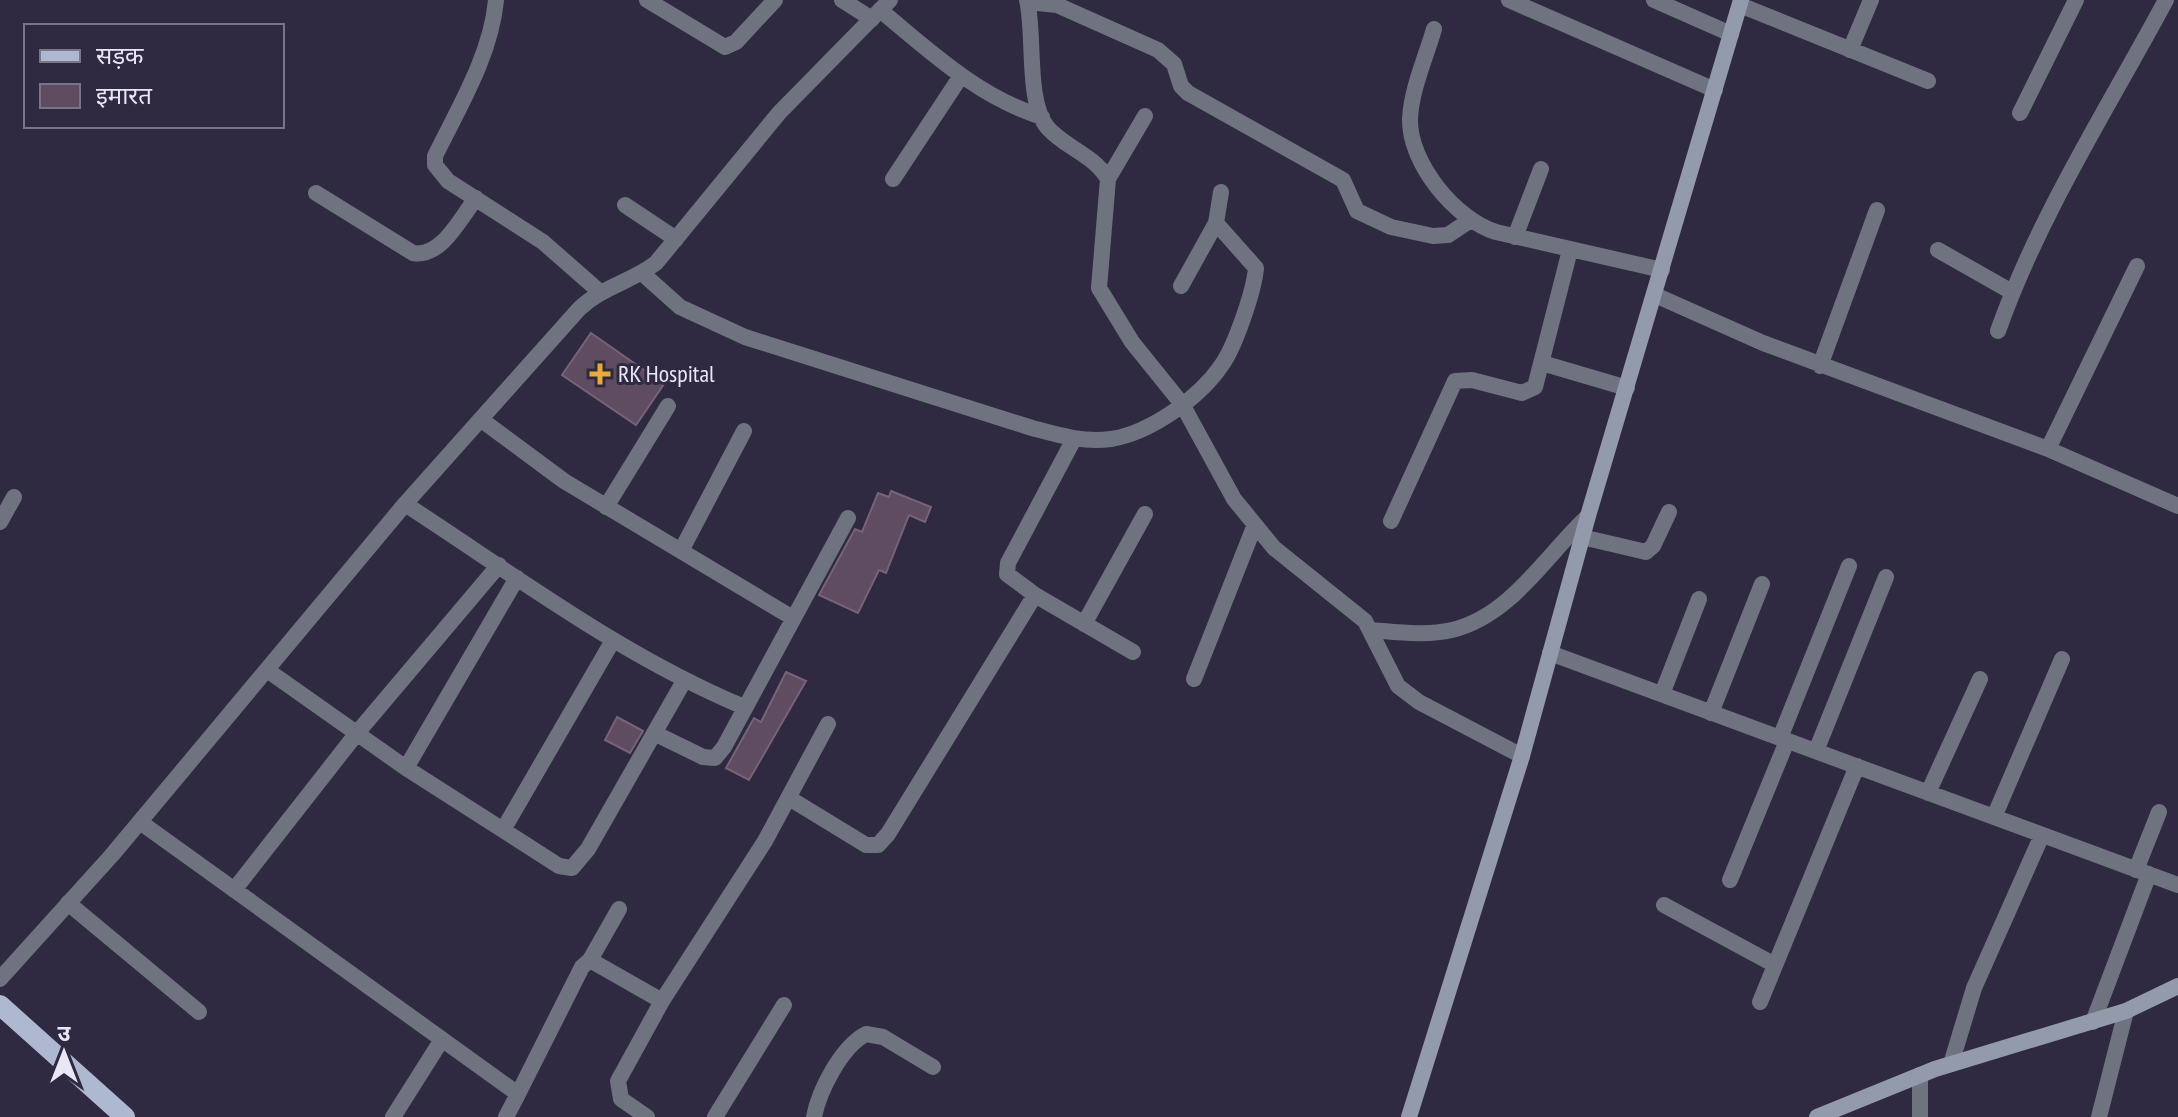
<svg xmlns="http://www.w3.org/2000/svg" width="2178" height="1117" viewBox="0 0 2178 1117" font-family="'PT Sans Narrow','Noto Sans Devanagari',sans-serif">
	<rect width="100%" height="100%" fill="#2f2a41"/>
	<path fill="#604c61" stroke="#776378" stroke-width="2" d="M591,333L664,384L636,425L562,375Z
		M891,491L931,507L925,522L909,515L886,573L879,570L858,613L819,595L855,529L862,532L878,493L889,497Z
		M786,672L806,681L749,780L726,768L754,718L761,722Z
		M617,717L643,731L630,753L605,740Z"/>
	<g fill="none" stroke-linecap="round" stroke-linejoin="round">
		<path stroke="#6e737f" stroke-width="16" d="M496,0C491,55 459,107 435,156V165L448,181L543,242L600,292
			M647,0L725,47L736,42L775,0
			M842,0L872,19
			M1027,0C1035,34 1026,101 1047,127C1065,148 1093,154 1108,179L1099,288L1132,342L1182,404L1234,499L1274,548L1365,621L1398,686L1419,702L1522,756
			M1509,0L1715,90
			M1654,0L1731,34
			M1028,2L1057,5L1158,50L1174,64L1181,86L1188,93L1343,180L1357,211L1391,227L1433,236L1448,235L1469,221
			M1740,5L1928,81
			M880,10C930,51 978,97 1042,117
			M1434,29C1426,57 1411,90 1410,119C1409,163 1455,219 1496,232L1662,270
			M1850,50L1871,0
			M2020,113L2076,0
			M893,179L961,76
			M1108,179L1145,116
			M316,193L413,253C441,258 460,219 476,198
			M625,205L676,239
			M1515,237L1541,169
			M1938,250L2012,292
			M642,273L680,307L745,337L1032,428C1058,435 1084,443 1111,439C1150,433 1199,398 1221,366C1235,347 1254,291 1256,268L1216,223L1221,192
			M1181,286L1216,223
			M1655,295L1763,343L2048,449L2178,506
			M1998,331C2039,215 2108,108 2166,0
			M1542,363L1627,388
			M1820,366L1877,210
			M483,421L564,481L793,618
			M1074,439L1008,563L1007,574L1035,595L1133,652
			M2048,449L2137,266
			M405,504C516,576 622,656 744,707
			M606,507L668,406
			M1391,521L1455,381L1472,380L1522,393L1535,387L1570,250
			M0,522L14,497
			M1582,537L1646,552L1653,546L1669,512
			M682,549L744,431
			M1084,624L1145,514
			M1371,630C1397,632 1426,636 1452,630C1511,616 1546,555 1588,516
			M1550,653L2178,885
			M267,670L406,768L559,866L572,868L588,849L684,681
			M1194,679L1254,527
			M1662,694L1699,599
			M1711,713L1762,584
			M654,733L703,757L715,758L724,747L848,518
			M1780,738L1849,566
			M1816,751L1886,577
			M406,768L517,578
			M1928,793L1980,679
			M789,798L866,845H878L888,834L1035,595
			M1994,817L2062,659
			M140,822L518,1094L582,967L590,960L662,1001
			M503,830L612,642
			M2136,870L2159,812
			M1730,880L1787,741
			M234,890L357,733L499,565
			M68,903L199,1012
			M1664,905L1775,965
			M590,960L619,909
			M1760,1002L1857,766
			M2093,1022L2149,874
			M1951,1064L1974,988L2042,835
			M1920,1075V1117
			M393,1117L441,1041
			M506,1117L518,1094
			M647,1117L621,1099L618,1081L662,1001L765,841L828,724
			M715,1117L784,1005
			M814,1117C819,1091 841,1047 866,1034L883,1037L933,1067
			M2099,1117L2126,1011"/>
		<path stroke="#6e737f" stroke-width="16" d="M0,979L112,855L405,504L579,309C602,287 631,282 656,263L779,113L890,0"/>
		<path stroke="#929aac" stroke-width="16" d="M1409,1117L1522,756L1588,516L1741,0
			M1817,1117L1935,1069L2126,1011L2178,986"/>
		<path stroke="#aeb8d0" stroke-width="20" d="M0,1005L125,1117"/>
	</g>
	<path fill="#e9aa38" stroke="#2f2a41" stroke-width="3" d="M596 362h8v8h8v8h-8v8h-8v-8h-8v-8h8z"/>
	<g text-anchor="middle" stroke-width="6" stroke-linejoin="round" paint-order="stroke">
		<g font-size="24" fill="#e9e6f6" stroke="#2f2a41" text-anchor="start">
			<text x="618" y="382">RK Hospital</text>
		</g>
	</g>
	<rect x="24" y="24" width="260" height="104" fill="#2f2a41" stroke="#797589" stroke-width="2"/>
	<rect x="40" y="50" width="40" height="12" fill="#aeb8d0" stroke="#797589" stroke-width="2"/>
	<text x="96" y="64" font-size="24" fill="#e9e6f6">सड़क</text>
	<rect x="40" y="84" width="40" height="24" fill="#604c61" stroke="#797589" stroke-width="2"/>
	<text x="96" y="104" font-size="24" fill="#e9e6f6">इमारत</text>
	<g transform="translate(64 1053)" stroke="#2f2a41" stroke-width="6" paint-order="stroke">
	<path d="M0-6L14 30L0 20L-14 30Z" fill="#e9e6f6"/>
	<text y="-12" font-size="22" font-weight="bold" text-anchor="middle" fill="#e9e6f6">उ</text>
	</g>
</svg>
